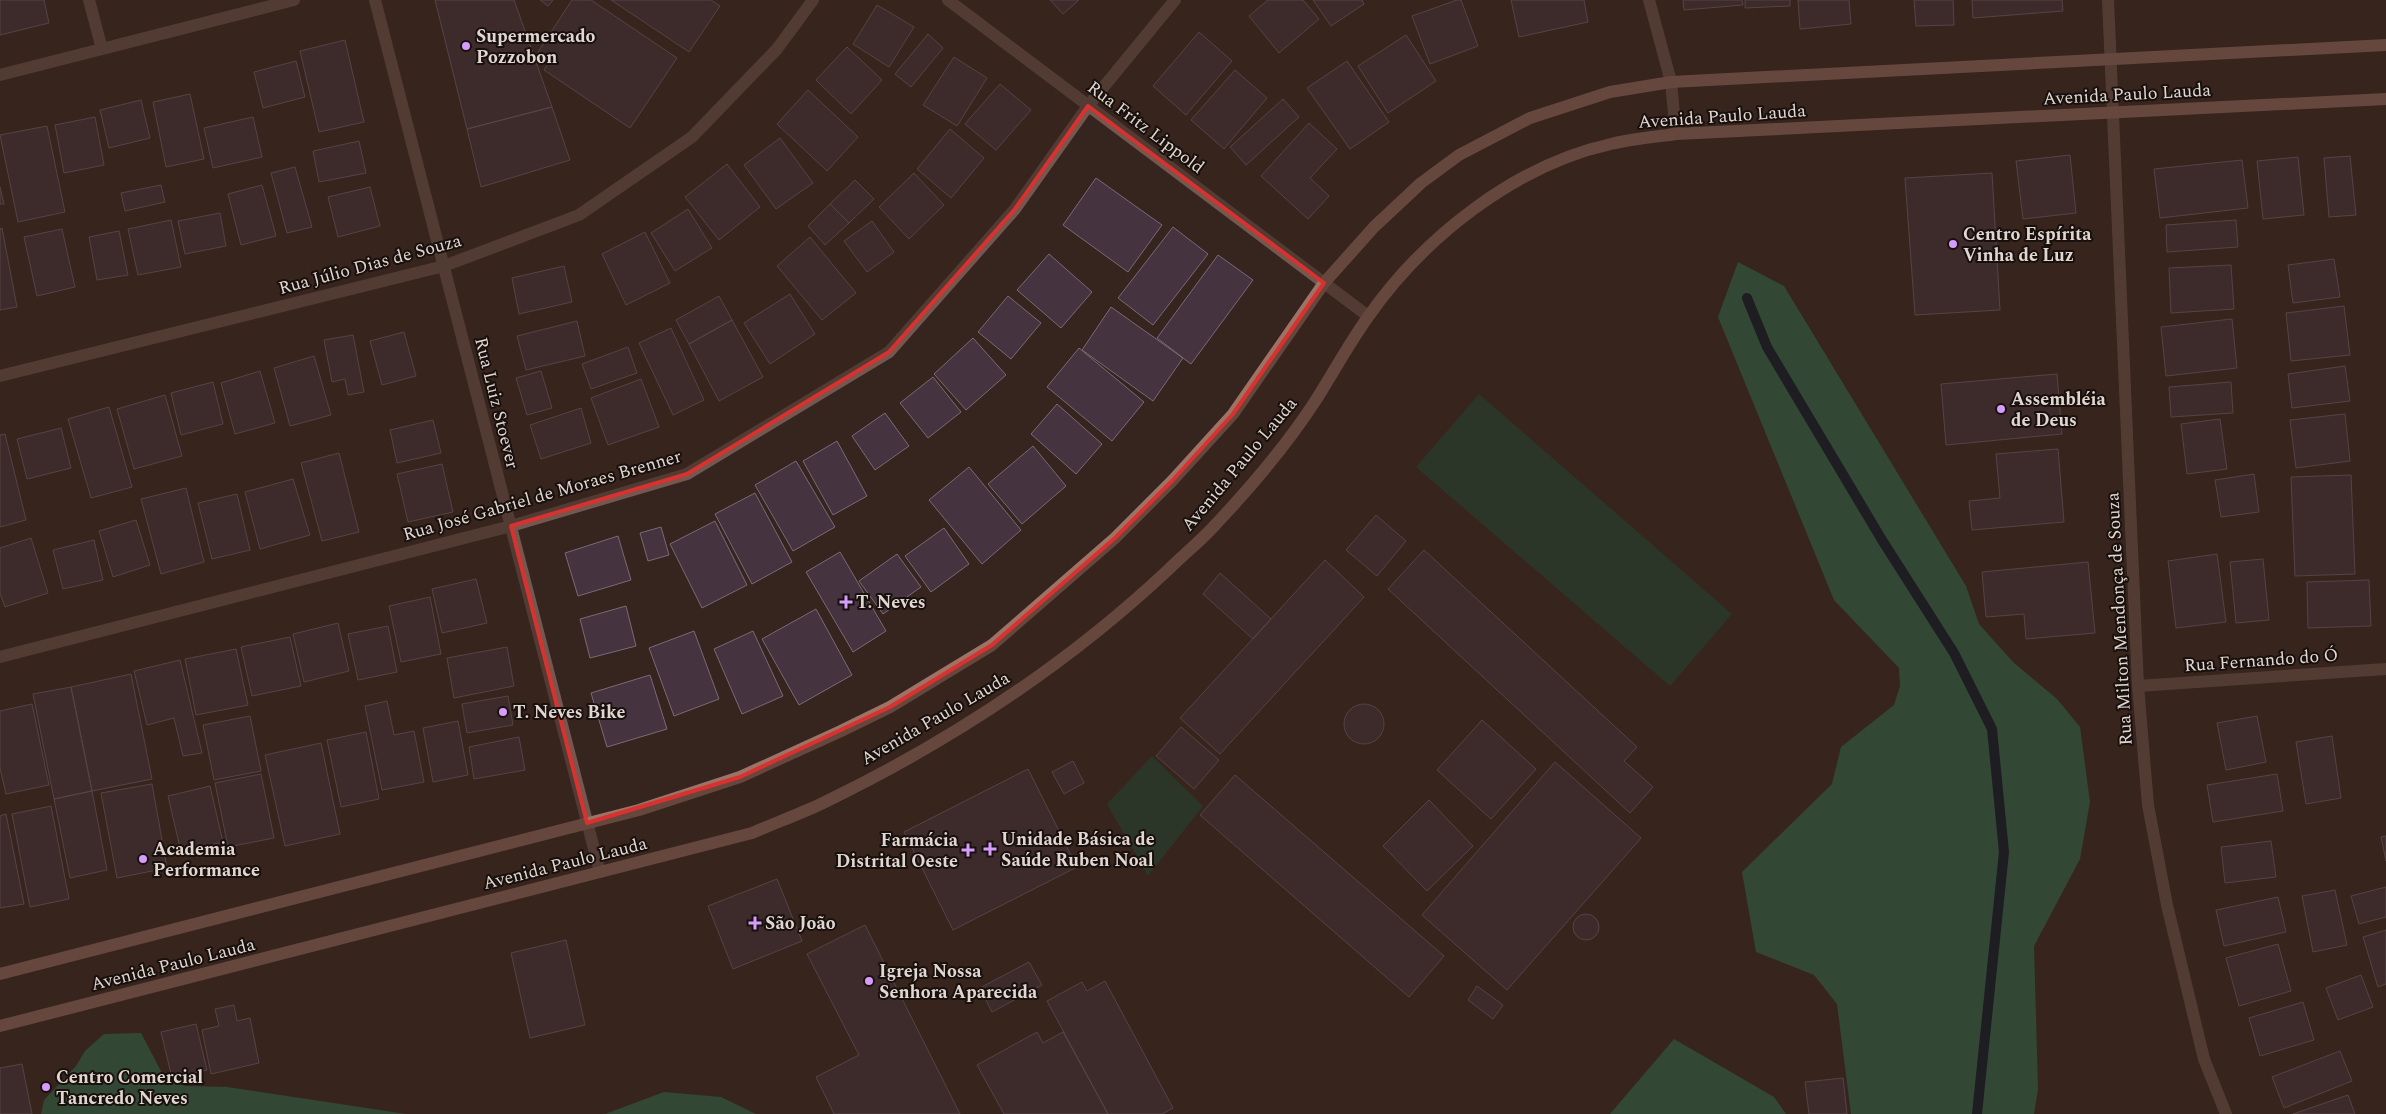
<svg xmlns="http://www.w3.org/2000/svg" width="2386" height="1114" viewBox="0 0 2386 1114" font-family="Spectral,serif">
	<rect width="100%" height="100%" fill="#36241e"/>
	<path fill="#1e4b36" d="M1479,394L1732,614L1670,686L1416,467Z
		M1152,756L1203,806L1148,876L1107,804Z"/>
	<path fill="#2d7352" d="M1738,262L1784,286L1966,586L1979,624L2013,662L2057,699L2080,727L2090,802L2080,859L2034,946L2038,1089L2034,1114H1851L1837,1004L1814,975L1756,952L1742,872L1832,784L1841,747L1894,705L1900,686L1899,668L1834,600L1718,317Z
		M141,1033L164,1077L185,1086L227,1087L406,1114H41L44,1100L76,1066L85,1051L104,1034Z
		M1674,1039L1774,1097L1786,1114H1610Z
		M664,1092L721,1097L756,1114H605Z"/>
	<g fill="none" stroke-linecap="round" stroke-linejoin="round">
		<path stroke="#001429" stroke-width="10" d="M1747,298L1767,347L1882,540L1954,653L1992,729L2004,852L1977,1114"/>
	</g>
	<path fill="#45343f" stroke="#7b6975" d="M0,0H44L49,23L0,35Z
		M435,0H514L552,107L467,129Z
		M540,0H553L548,6Z
		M572,0H591L677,58L630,128L544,70L550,60L538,52Z
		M611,0H711L720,6L689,52Z
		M1050,0H1079L1063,14Z
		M1268,0H1303L1319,19L1279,53L1249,16Z
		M1313,0H1362L1364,4L1331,26Z
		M1457,0H1461L1478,46L1430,64L1412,16Z
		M1511,0H1584L1588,22L1519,37Z
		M1683,0H1742L1743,5L1684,10Z
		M1745,0H1790V6L1745,8Z
		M1798,0H1849L1851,24L1800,29Z
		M1914,0H1953L1954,25L1916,26Z
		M1972,0H2062L2063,11L1973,18Z
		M877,5L914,27L889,67L853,44Z
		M1199,32L1232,61L1186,115L1153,86Z
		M928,34L943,48L911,87L895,74Z
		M1406,35L1436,81L1388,113L1358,66Z
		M345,40L364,122L319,132L300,51Z
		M847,47L882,80L851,114L816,80Z
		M954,57L987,78L957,126L923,105Z
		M296,61L305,97L263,108L254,72Z
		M1347,61L1389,122L1350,149L1307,88Z
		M1235,70L1267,98L1224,149L1191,120Z
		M1000,84L1031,110L996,150L965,124Z
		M808,90L858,137L827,171L777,124Z
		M190,94L204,159L166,167L153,102Z
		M1283,99L1299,117L1246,165L1230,147Z
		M141,100L150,138L109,148L100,110Z
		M552,107L570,160L481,187L467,129Z
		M95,117L104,165L64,173L55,125Z
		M253,117L262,157L213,168L204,128Z
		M1309,123L1337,149L1310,178L1329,196L1308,219L1261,176Z
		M47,126L65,212L18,222L0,135Z
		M950,129L984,158L951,198L917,169Z
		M780,138L813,183L776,209L744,165Z
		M359,141L366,173L319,182L313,151Z
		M2070,155L2076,213L2023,219L2016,161Z
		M2350,156L2356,215L2329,217L2324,158Z
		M2298,157L2304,215L2263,219L2257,161Z
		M2242,160L2248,208L2160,218L2154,169Z
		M727,164L760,207L719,240L685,197Z
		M295,167L312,227L287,233L271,173Z
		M914,173L944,205L909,239L879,207Z
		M1992,173L2000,310L1915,315L1905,178Z
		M1096,178L1162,225L1128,272L1063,225Z
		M855,180L874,199L849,223L830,204Z
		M161,185L165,202L125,211L121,193Z
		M262,185L276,236L241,245L228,194Z
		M0,187L4,204H0Z
		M370,187L380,226L338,237L328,197Z
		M830,204L849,223L825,245L808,226Z
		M688,209L712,248L675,271L651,233Z
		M220,213L226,246L185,254L178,221Z
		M171,220L181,267L138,275L128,229Z
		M2236,220L2238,247L2167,252L2166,225Z
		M872,221L894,252L867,272L844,241Z
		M1173,227L1208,254L1153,325L1118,298Z
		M2,228L17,307L0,310V229Z
		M62,229L75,287L37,296L24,237Z
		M119,231L128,275L97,280L89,237Z
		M645,232L670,283L626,305L602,254Z
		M810,237L856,293L822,320L777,266Z
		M1049,254L1092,292L1061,328L1017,290Z
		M1218,255L1253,280L1191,364L1157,338Z
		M2334,259L2340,297L2293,303L2288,265Z
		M2231,265L2234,309L2171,313L2169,268Z
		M564,266L572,302L519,314L512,278Z
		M790,294L815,334L770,364L744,323Z
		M719,296L732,320L689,344L676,320Z
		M1008,296L1041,323L1011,359L978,332Z
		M2344,306L2350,355L2291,361L2286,313Z
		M1111,307L1183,358L1153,401L1082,350Z
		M2232,319L2237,368L2166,376L2161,327Z
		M732,320L763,377L719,401L689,344Z
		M577,321L585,356L526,370L517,336Z
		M671,328L704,400L673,415L639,343Z
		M404,332L416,376L382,385L370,341Z
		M353,335L364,392L348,395L345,379L332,382L324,340Z
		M973,338L1006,375L966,410L934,374Z
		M628,347L637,373L591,389L582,364Z
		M1079,348L1144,402L1112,441L1047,387Z
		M314,356L331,415L290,426L274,368Z
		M2345,366L2350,401L2292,408L2288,374Z
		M260,371L275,423L235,434L221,383Z
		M541,371L552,408L527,415L516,378Z
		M2057,374L2062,434L1946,445L1941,384Z
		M933,377L961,412L928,438L900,403Z
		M641,379L659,427L608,445L591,398Z
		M213,382L223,424L181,435L171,393Z
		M2231,382L2233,413L2171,417L2169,387Z
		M165,395L182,456L134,469L117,409Z
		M1057,404L1102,444L1076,474L1031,434Z
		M109,407L132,487L91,498L68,419Z
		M581,408L591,443L541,459L530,425Z
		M885,413L909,446L875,470L852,436Z
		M2345,414L2350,461L2296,468L2290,420Z
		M2220,419L2227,469L2187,474L2181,424Z
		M433,420L441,453L397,463L390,430Z
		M61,428L71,468L27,479L17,439Z
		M5,434L26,520L0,527V435Z
		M837,441L867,496L833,515L803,461Z
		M1033,446L1066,486L1022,524L988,484Z
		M2058,449L2064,522L1972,530L1969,501L2000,498L1996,454Z
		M339,453L359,532L322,541L301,463Z
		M796,461L835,527L793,551L755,485Z
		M442,464L453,512L408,522L397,474Z
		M969,467L1021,530L982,564L929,500Z
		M2254,474L2259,512L2221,517L2215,480Z
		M2351,475L2355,574L2295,576L2291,477Z
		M293,479L310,535L260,549L245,492Z
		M186,488L204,562L161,574L141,499Z
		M755,493L792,562L752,584L715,514Z
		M237,494L250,550L212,559L198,503Z
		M1376,515L1406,541L1377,576L1346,550Z
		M136,520L150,565L113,577L99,531Z
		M715,521L747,585L702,608L670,544Z
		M661,527L669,555L648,561L640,533Z
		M944,528L969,564L931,592L905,556Z
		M618,536L631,580L578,596L565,553Z
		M31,538L48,593L5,607L0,593V548Z
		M94,540L103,580L63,589L53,550Z
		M1424,550L1637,747L1624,761L1653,787L1630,813L1388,589Z
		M840,552L886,631L853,652L806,572Z
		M897,554L921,587L883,614L859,581Z
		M2217,554L2226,622L2176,628L2168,561Z
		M2263,559L2269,620L2236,623L2230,562Z
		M1325,560L1364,597L1220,754L1180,718Z
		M2088,562L2095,633L2026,639L2024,614L1986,617L1982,572Z
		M1220,573L1271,619L1253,639L1203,594Z
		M476,579L487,623L442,633L432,589Z
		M2369,580L2371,626L2308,628L2307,582Z
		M430,597L441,654L401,662L389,606Z
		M626,606L636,646L590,658L580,619Z
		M816,609L852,675L799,705L762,639Z
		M338,623L349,671L304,682L293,634Z
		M388,626L397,672L358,680L348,634Z
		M694,631L719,699L674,716L649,648Z
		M753,631L783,696L742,714L714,649Z
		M290,637L301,686L252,696L241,647Z
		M507,647L514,686L454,698L447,658Z
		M236,649L248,705L196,715L185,659Z
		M180,660L202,753L183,756L174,718L147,725L134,671Z
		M131,674L152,779L92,791L71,687Z
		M650,675L667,729L607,747L591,693Z
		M71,687L92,791L54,799L33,694Z
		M508,696L513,725L467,733L462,704Z
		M387,701L394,735L414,731L424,782L382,790L365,706Z
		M1344 724a20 20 0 1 1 40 0a20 20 0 1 1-40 0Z
		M32,704L49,785L6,794L0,768V711Z
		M250,716L261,771L214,780L203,725Z
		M2257,716L2266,762L2226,770L2217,723Z
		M1482,720L1536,769L1491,819L1437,770Z
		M458,721L468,775L433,782L423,728Z
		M1181,727L1219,760L1194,789L1156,756Z
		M366,732L379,799L341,807L327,740Z
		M2332,736L2341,798L2306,804L2296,742Z
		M519,737L525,770L474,779L469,747Z
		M321,743L340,834L285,846L265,755Z
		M1073,761L1084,783L1064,794L1052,772Z
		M1555,762L1641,838L1507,990L1422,915Z
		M1028,769L1077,867L953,930L904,832Z
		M261,774L274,838L228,847L215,783Z
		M2277,774L2283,811L2213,822L2207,785Z
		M1235,775L1444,956L1409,997L1200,815Z
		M152,784L167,868L117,878L101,793Z
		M210,786L223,842L181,852L168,796Z
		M92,791L107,870L70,878L54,799Z
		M1429,800L1473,846L1427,891L1383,846Z
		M51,806L69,899L30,907L12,814Z
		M6,814L24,904L0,908V816Z
		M2386,836V861L2381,837Z
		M2271,841L2276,877L2225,883L2221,847Z
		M777,879L802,941L733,969L708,906Z
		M2386,887V917L2359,924L2351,896Z
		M2335,890L2347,945L2313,952L2302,896Z
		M2278,897L2286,932L2224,946L2216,910Z
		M1573 927a13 13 0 1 1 26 0a13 13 0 1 1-26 0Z
		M865,925L960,1114H834L816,1077L859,1055L807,954Z
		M2386,930V984L2378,987L2363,937Z
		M566,940L585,1025L530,1038L511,953Z
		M2278,944L2291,991L2239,1006L2226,958Z
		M1029,962L1042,985L992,1012L980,988Z
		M2361,975L2373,1007L2338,1020L2326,988Z
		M1105,981L1173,1108L1162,1114H1108L1047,1001L1082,982L1087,991Z
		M1477,986L1503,1005L1493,1019L1468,1000Z
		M2303,1002L2314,1040L2260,1056L2249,1018Z
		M234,1005L237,1021L250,1018L259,1063L211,1074L202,1030L219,1026L215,1009Z
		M196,1024L207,1070L172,1078L161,1032Z
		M1037,1032L1043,1043L1063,1032L1108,1114H1004L977,1065Z
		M2340,1051L2352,1081L2284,1108L2272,1077Z
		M22,1064L32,1114H0V1068Z
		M1843,1078L1847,1114H1809L1805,1082Z
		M2348,1095L2355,1114H2293Z"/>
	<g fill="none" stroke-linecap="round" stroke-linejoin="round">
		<path stroke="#74584f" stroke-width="12" d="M89,0L102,49
			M375,0L600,872
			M948,0L1368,316
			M1649,0L1671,82L1676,134
			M2108,0L2138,686L2148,805L2167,905L2204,1059L2226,1114
			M0,75L294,0
			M0,376L444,266L579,215L692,137L777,49L813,0
			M0,657L511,526L687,474L889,352L1015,209L1088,106L1175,0
			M2138,686L2386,669"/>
		<path stroke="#9e7264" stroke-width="12" d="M0,974L639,810L740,777L841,731L890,707L992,645L1115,538L1172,481L1233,414L1324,283L1374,227L1421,183L1459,155L1530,118L1610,92L1671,82L2386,45
			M0,1026L752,833C775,823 800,814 823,803C949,742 1067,665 1169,569C1184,554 1202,540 1216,524C1250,488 1287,444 1314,403C1332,375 1348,345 1368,317C1423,238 1515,165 1611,144C1632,139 1654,137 1676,134L2386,99"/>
	</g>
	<path d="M0 0H2386V1114H0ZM1088,106L1324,283L1233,414L1172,481L1115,538L992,645L890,707L740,777L587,823L511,526L687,474L889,352L1015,209Z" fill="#36241e" fill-opacity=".55" fill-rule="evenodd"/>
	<path fill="none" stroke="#d73130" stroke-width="4" stroke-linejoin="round" d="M1088,106L1324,283L1233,414L1172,481L1115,538L992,645L890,707L740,777L587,823L511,526L687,474L889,352L1015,209Z"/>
	<g fill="#d59cfb" stroke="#18100d" stroke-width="2">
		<circle cx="466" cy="46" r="5"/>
		<circle cx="1953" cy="244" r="5"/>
		<circle cx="2001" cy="409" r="5"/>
		<path d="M843.5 594.5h5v5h5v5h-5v5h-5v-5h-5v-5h5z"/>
		<circle cx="503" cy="712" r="5"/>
		<path d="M987.5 841.5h5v5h5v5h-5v5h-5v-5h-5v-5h5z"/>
		<path d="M965.5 842.5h5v5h5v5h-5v5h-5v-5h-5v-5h5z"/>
		<circle cx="143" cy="859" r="5"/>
		<path d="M752.5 915.5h5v5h5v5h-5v5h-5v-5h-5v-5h5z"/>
		<circle cx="869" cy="981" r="5"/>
		<circle cx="46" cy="1087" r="5"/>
	</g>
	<g text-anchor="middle" stroke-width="4" stroke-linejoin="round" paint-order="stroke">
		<g font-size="18" font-weight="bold" fill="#e2d6d1" stroke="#18100d" text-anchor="start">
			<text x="476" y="42">Supermercado<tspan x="476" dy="21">Pozzobon</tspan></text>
			<text x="1963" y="240">Centro Espírita<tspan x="1963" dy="21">Vinha de Luz</tspan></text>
			<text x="2011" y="405">Assembléia<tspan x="2011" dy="21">de Deus</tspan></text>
			<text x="856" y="608">T. Neves</text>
			<text x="513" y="718">T. Neves Bike</text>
			<text x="1001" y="845">Unidade Básica de<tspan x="1001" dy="21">Saúde Ruben Noal</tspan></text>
			<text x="958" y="846" text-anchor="end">Farmácia<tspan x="958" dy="21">Distrital Oeste</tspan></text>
			<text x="153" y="855">Academia<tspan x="153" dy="21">Performance</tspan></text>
			<text x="765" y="929">São João</text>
			<text x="879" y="977">Igreja Nossa<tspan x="879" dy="21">Senhora Aparecida</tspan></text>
			<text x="56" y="1083">Centro Comercial<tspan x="56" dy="21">Tancredo Neves</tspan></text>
		</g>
		<g font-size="18" fill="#e2d6d1" stroke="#18100d">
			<text transform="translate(2127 94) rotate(-3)" y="6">Avenida Paulo Lauda</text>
			<text transform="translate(1722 116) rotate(-4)" y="6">Avenida Paulo Lauda</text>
			<text transform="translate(1146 127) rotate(37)" y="6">Rua Fritz Lippold</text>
			<text transform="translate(370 264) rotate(-15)" y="6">Rua Júlio Dias de Souza</text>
			<text transform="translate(497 403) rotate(76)" y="6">Rua Luiz Stoever</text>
			<text transform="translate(1239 464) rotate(-50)" y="6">Avenida Paulo Lauda</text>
			<text transform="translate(542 495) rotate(-16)" y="6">Rua José Gabriel de Moraes Brenner</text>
			<text transform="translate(2119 619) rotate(-93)" y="6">Rua Milton Mendonça de Souza</text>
			<text transform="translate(2261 660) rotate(-4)" y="6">Rua Fernando do Ó</text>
			<text transform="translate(935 718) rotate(-30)" y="6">Avenida Paulo Lauda</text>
			<text transform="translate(565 863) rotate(-14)" y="6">Avenida Paulo Lauda</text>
			<text transform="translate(173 964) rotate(-14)" y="6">Avenida Paulo Lauda</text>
		</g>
	</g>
</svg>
